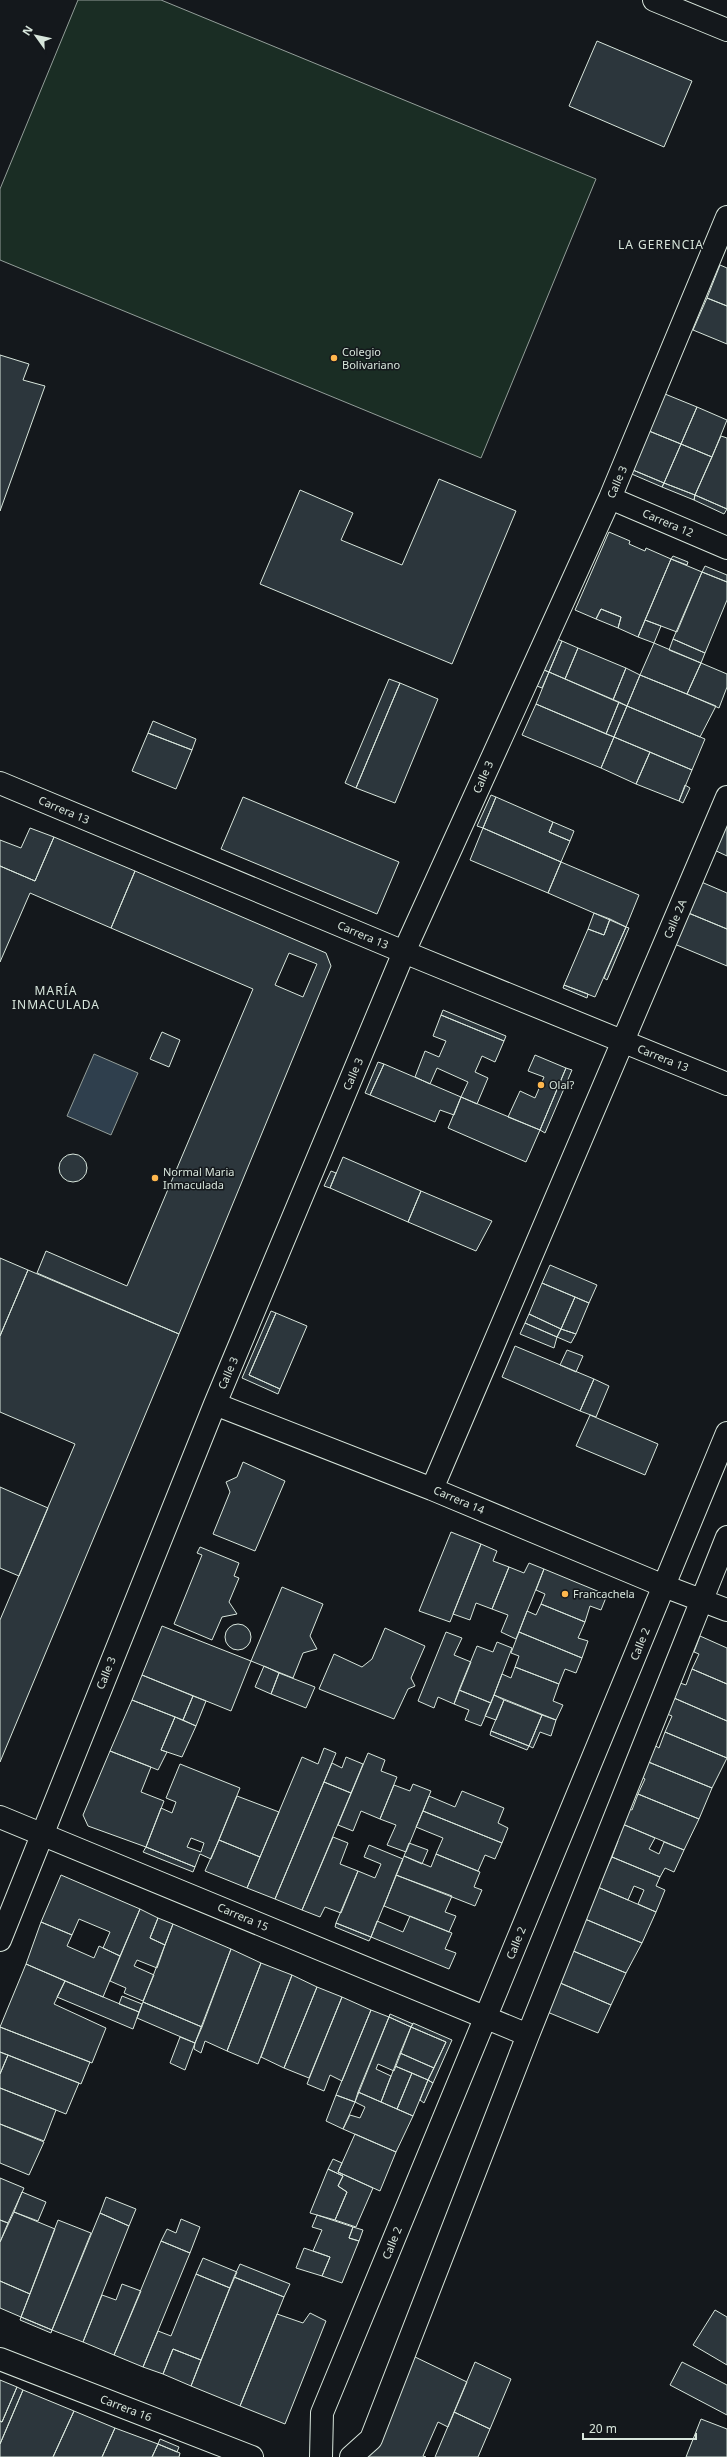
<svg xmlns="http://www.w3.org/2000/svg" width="727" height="2457" viewBox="0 0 727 2457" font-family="'Noto Sans',sans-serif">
	<rect width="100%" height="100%" fill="#14181c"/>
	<path fill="#1a2d24" stroke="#939e99" d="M78,0H161L596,179L481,458L0,260V189Z"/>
	<path fill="#2f3f4d" stroke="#939e99" d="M94,1054L138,1073L111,1135L67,1116Z"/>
	<path fill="#2c363c" stroke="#d8e6dc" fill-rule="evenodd" d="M597,41L692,81L664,147L569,106Z
		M720,265L727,268V306L707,298Z
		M707,298L727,306V344L693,330Z
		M0,355L29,364L23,380L45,386L0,511Z
		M665,394L697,407L681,444L649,431Z
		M697,407L727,420L712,457L681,444Z
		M649,431L681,444L664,483L633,470Z
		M721,436L727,438V509L695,495Z
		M681,444L712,457L695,495L664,483Z
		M633,470L664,483L662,487L627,472Z
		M439,479L516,511L452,664L260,584L300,490L353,513L341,540L402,565Z
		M664,483L695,495L694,500L662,487Z
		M695,495L727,509L724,514L694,500Z
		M609,532L630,541L629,544L645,551L646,548L671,559L638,637L618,628L621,617L601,609L596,619L575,610Z
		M673,556L688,562L687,565L671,559Z
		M671,559L702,572L677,632L645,620Z
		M705,566L727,575V582L702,572Z
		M702,572L727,582V600L705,653L673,639Z
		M601,609L621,617L618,628L596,619Z
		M645,620L661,626L654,643L638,637Z
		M557,639L562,641L549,672L544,670Z
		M673,639L705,653L701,663L669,650Z
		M562,641L578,648L565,679L549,672Z
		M654,643L701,663L687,694L640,675Z
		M578,648L626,668L613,700L565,679Z
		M701,663L727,674V687L719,708L687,694Z
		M626,668L640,675L627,706L613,700Z
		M544,670L549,672L542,688L537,686Z
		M549,672L619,702L606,734L536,704Z
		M640,675L716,706L700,737L627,706Z
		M389,679L400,683L356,788L345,783Z
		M400,683L438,699L395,803L356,788Z
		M619,702L627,706L614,737L606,734Z
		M536,704L614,737L601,768L522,735Z
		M627,706L705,739L692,770L614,737Z
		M153,721L196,739L192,750L148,733Z
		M148,733L192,750L176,789L132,771Z
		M614,737L650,752L636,784L601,768Z
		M650,752L692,770L679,801L636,784Z
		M685,785L690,788L683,803L679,801Z
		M491,795L496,797L483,828L477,826Z
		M243,797L399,862L377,914L221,849Z
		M496,797L553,822L549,832L570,841L561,862L483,828Z
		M727,819V856L712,849Z
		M553,822L574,831L570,841L549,832Z
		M30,828L54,837L35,881L0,866V840L21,848Z
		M483,828L561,862L548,893L470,860Z
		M54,837L135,871L111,928L30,893L0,962V866L35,881Z
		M561,862L639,895L626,927L548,893Z
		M135,871L326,953L331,966L179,1334L37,1273L46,1251L127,1286L253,989L111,928ZM289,953L317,964L303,997L275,985Z
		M699,881L727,893V929L686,912Z
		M686,912L727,929V966L672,943Z
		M594,913L610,919L604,935L588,929Z
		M610,919L626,927L595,997L564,985L588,929L604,935Z
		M626,927L629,928L607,980L604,978Z
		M564,985L588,994L587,998L563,988Z
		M443,1010L506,1036L504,1041L441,1015Z
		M441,1015L504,1041L495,1062L482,1056L475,1072L488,1078L477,1104L461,1097L468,1082L437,1068L430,1084L415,1077L425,1051L439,1057L446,1041L433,1036Z
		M162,1032L180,1040L169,1067L150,1059Z
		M535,1055L566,1068L540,1130L508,1117L520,1091L535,1098L544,1077L528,1071Z
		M378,1062L384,1064L370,1095L365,1093Z
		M384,1064L461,1097L454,1115L440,1110L435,1122L370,1095Z
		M566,1068L572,1070L545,1133L540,1130Z
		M461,1097L540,1130L526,1162L448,1128Z
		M59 1168a14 14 0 1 1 28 0a14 14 0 1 1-28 0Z
		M343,1157L421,1191L408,1222L330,1188Z
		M331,1171L336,1173L330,1188L324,1186Z
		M421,1191L492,1221L476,1251L408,1222Z
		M0,1258L28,1270L0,1336Z
		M550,1265L597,1285L589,1303L542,1283Z
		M28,1270L179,1334L0,1762V1620L75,1444L0,1412V1336Z
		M542,1283L575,1297L561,1329L529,1314Z
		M575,1297L589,1303L576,1334L561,1329Z
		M271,1311L276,1313L249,1375L280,1389L278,1394L242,1378Z
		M276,1313L307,1326L280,1389L249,1375Z
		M529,1314L561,1329L557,1337L525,1323Z
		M525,1323L557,1337L554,1348L520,1334Z
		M561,1329L576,1334L571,1343L557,1337Z
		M515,1346L594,1379L580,1411L502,1377Z
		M567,1350L583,1356L576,1372L560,1365Z
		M594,1379L609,1386L596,1417L580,1411Z
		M590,1415L658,1444L645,1475L576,1446Z
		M243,1462L285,1481L255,1551L213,1534L230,1492L226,1482L237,1477Z
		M0,1487L48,1508L19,1576L0,1568Z
		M451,1532L481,1544L450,1622L419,1611Z
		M481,1544L497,1551L493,1561L509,1567L492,1609L476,1603L470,1620L453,1614Z
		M200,1547L239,1563L234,1576L239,1578L229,1602L237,1614L222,1617L212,1640L174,1624L202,1555L197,1553Z
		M529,1563L544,1569L516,1639L501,1632L508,1615L492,1609L509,1567L524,1573Z
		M544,1569L607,1595L601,1610L590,1606L585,1622L541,1604L545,1594L536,1590Z
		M282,1587L323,1604L310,1636L317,1649L303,1653L293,1678L251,1661Z
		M541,1604L585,1622L578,1638L588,1641L582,1658L519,1632L527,1611L536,1615Z
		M225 1637a13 13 0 1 1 26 0a13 13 0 1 1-26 0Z
		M162,1626L251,1661L231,1711L142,1675Z
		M385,1628L425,1646L411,1678L415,1686L408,1689L394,1719L319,1689L334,1654L362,1667L372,1659Z
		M446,1632L462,1638L454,1655L471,1662L454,1704L438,1697L434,1708L418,1701Z
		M519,1632L582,1658L576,1673L565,1669L559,1684L515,1667L519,1656L511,1653Z
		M700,1636L727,1648V1684L692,1669L699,1654L694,1652Z
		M497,1642L512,1648L491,1703L459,1690L477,1646L493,1652Z
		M264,1666L279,1673L271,1694L255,1687Z
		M515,1667L559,1684L553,1701L563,1705L556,1720L494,1695L502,1674L511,1678Z
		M692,1669L727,1684V1721L674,1698L680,1683L686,1685Z
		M279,1673L315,1687L306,1708L271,1694Z
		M142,1675L193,1696L183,1720L132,1700Z
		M459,1690L491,1703L481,1726L465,1720L469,1710L454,1704Z
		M494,1695L504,1700L496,1720L485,1716Z
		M193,1696L206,1701L196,1726L183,1720Z
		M674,1698L727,1721V1758L665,1732L672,1716L667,1714Z
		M132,1700L175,1717L161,1750L167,1752L158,1770L110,1751Z
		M504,1700L542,1715L529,1746L491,1731Z
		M542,1715L556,1720L551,1736L540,1732L533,1748L529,1746Z
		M175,1717L196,1726L182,1757L161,1750Z
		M491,1731L529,1746L527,1750L490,1735Z
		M665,1732L727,1758L712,1788L646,1761L654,1745L659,1748Z
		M324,1748L336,1753L275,1899L247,1888L302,1757L318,1764Z
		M110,1751L151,1767L141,1792L164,1801L146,1847L88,1826L83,1815Z
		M368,1753L385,1760L381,1771L397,1777L380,1819L361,1811L353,1831L338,1825Z
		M346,1757L363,1764L351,1793L324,1782L332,1763L342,1768Z
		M646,1761L712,1788L699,1819L638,1794L645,1779L640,1776Z
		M180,1764L240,1788L211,1859L200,1854L195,1867L146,1847L161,1808L172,1813L176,1802L166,1798ZM191,1838L204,1843L201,1852L187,1847Z
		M324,1782L351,1793L302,1910L275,1899Z
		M413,1784L431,1791L406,1852L387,1845L396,1825L380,1819L394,1785L410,1791Z
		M462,1791L504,1808L498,1823L508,1828L502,1843L423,1811L429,1796L455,1807Z
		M638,1794L699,1819L684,1850L620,1823L626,1808L632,1810Z
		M237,1796L279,1812L260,1857L219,1840Z
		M423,1811L502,1843L495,1859L485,1855L478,1871L436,1854L443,1838L416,1827Z
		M620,1823L655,1838L649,1849L659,1854L664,1842L684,1850L674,1872L665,1868L660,1877L612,1857L618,1841L613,1839Z
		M333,1837L348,1843L340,1864L358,1871L341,1913L325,1907L320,1917L302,1910Z
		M219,1840L260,1857L247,1888L205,1871Z
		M409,1843L428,1850L422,1864L404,1856Z
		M369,1845L403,1859L371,1937L336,1923L358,1871L375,1878L381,1864L364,1857Z
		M146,1847L195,1867L193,1872L143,1852Z
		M436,1854L480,1872L474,1887L482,1890L475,1906L396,1875L404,1856L431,1867Z
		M612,1857L660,1877L656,1886L665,1890L656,1912L638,1904L644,1890L634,1886L628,1900L593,1885L605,1872Z
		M61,1875L140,1909L120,1956L103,1948L110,1932L79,1919L72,1935L41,1922Z
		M396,1875L452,1896L445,1912L456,1916L449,1932L384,1906Z
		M593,1885L656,1912L642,1943L585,1919Z
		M140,1909L158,1918L150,1938L165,1945L157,1968L137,1960L134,1966L154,1975L143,2001L124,1993L126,1988L110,1981Z
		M410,1916L452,1933L445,1949L456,1953L449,1969L371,1937L377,1921L403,1932Z
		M158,1918L173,1924L165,1945L150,1938Z
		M585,1919L642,1943L626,1973L566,1948Z
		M41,1922L72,1935L67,1946L94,1958L99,1946L120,1956L103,1997L26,1964Z
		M336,1923L371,1937L369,1941L335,1927Z
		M173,1924L231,1949L202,2027L143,2002Z
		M566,1948L626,1973L611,2005L558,1982Z
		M231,1949L261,1963L227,2051L205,2041L201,2053L194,2049L195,2043Z
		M261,1963L292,1975L258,2064L227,2051Z
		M26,1964L65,1981L54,2004L106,2028L92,2063L0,2027Z
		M292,1975L317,1987L284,2068L261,2057Z
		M65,1981L139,2012L133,2029L57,1997Z
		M558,1982L611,2005L598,2033L540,2009Z
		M317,1987L342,1997L309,2078L284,2068Z
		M122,1996L142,2004L139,2012L119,2004Z
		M342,1997L371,2010L342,2081L330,2075L324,2091L307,2084Z
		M143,2002L202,2027L195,2043L137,2018Z
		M371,2010L389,2017L355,2102L336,2095Z
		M390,2014L413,2024L411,2027L389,2017Z
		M389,2017L411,2027L394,2071L378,2064L376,2069L391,2076L381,2102L358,2092Z
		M413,2023L452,2040L433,2083L428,2080L446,2042L411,2027Z
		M0,2027L90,2062L81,2084L0,2052Z
		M411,2027L446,2042L434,2068L400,2053Z
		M180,2037L195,2043L185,2070L170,2063Z
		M0,2052L8,2055L0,2074Z
		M400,2053L434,2068L428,2080L395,2066Z
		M8,2055L79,2083L66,2114L0,2088V2074Z
		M395,2066L412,2073L397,2109L381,2102Z
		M412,2073L428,2080L413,2116L397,2109Z
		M428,2080L433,2083L424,2103L420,2100Z
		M0,2088L56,2110L44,2141L0,2124Z
		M358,2092L413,2116L396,2152L343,2129L350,2115L360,2118L365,2107L355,2102Z
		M336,2095L355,2102L343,2129L326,2121Z
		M0,2124L44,2142L29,2175L0,2163Z
		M355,2134L396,2152L380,2191L338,2172Z
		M333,2159L342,2163L338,2172L373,2188L356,2227L335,2220L347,2192L338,2186L343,2176L328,2169Z
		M328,2169L343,2176L338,2186L347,2192L335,2220L310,2213Z
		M0,2178L24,2188L8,2223L0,2220Z
		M22,2192L46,2202L38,2221L14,2212Z
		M106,2197L136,2209L129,2226L100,2213Z
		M14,2212L55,2229L30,2294L0,2281V2242Z
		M100,2213L129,2226L83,2342L52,2330Z
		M317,2215L353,2227L349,2238L359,2241L342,2283L322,2276L330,2257L313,2251L322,2230L312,2227Z
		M181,2219L200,2227L190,2253L161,2241L167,2229L176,2233Z
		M0,2220L8,2223L0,2242Z
		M58,2220L91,2233L52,2330L21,2317Z
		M353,2227L363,2230L359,2241L349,2238Z
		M161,2241L190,2253L143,2367L114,2355Z
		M304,2248L330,2257L322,2276L296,2268Z
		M203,2258L237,2272L230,2288L196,2274Z
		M240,2264L290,2284L284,2297L234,2277Z
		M196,2274L230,2288L201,2360L173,2349L163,2374L143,2367L158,2331L171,2336Z
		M234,2277L284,2297L240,2406L191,2386Z
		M0,2281L30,2294L21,2317L0,2308Z
		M122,2284L141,2291L114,2355L83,2342L102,2295L116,2300Z
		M715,2310L727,2317V2365L693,2345Z
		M310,2313L326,2321L285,2424L240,2406L277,2314L303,2323Z
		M21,2317L52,2330L51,2333L20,2320Z
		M173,2349L201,2360L191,2386L163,2374Z
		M413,2356L467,2382L448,2427L438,2422L423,2456L426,2457H368Z
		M475,2362L511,2379L490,2429L454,2412Z
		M682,2362L727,2385V2415L670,2385Z
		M0,2380L17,2387L2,2422L0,2421Z
		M17,2387L23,2390L0,2444V2421L2,2422Z
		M23,2390L74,2411L53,2457H0V2444Z
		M74,2411L115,2428L102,2457H53Z
		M454,2412L490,2429L478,2457H435Z
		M701,2419L727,2429V2457H686Z
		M115,2428L158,2444L152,2457H102Z
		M160,2439L179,2447L177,2452L158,2444Z
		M158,2444L180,2453L179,2457H152Z"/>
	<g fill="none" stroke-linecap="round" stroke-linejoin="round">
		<g stroke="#d8e6dc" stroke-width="24">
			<path id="minor" d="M654,0L727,30
				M610,498L727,548
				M0,783L404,952L727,1084
				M215,1404L432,1489L664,1586L727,1610
				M432,1489L727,797
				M0,1817L528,2035
				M0,1940L215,1404L404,952L610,498L727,217
				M0,2359L252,2457
				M321,2457L322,2413L727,1433
				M351,2457L371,2439L528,2035L727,1537"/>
		</g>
		<use href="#minor" stroke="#14181c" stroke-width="22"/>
	</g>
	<g fill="#ffb74d" stroke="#14181c" stroke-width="1.5">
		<circle cx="334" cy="358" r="4"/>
		<circle cx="541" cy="1085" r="4"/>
		<circle cx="155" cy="1178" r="4"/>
		<circle cx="565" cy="1594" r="4"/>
	</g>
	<g text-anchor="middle" stroke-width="3" stroke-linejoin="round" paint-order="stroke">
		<g font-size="11" fill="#d8e6dc" stroke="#14181c" text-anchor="start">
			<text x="342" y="356">Colegio<tspan x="342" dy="13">Bolivariano</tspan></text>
			<text x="549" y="1089">Olal?</text>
			<text x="163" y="1176">Normal Maria<tspan x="163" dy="13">Inmaculada</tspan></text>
			<text x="573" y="1598">Francachela</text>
		</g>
		<g font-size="11" fill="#d8e6dc" stroke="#14181c">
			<text transform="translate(617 482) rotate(-67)" y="4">Calle 3</text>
			<text transform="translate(668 523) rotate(23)" y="4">Carrera 12</text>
			<text transform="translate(483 777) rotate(-66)" y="4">Calle 3</text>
			<text transform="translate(64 810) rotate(23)" y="4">Carrera 13</text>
			<text transform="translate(675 919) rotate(-67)" y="4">Calle 2A</text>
			<text transform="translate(363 935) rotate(23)" y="4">Carrera 13</text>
			<text transform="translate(663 1058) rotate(22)" y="4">Carrera 13</text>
			<text transform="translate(353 1074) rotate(-67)" y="4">Calle 3</text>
			<text transform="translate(228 1373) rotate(-67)" y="4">Calle 3</text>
			<text transform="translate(459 1500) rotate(23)" y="4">Carrera 14</text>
			<text transform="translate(640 1644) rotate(-68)" y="4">Calle 2</text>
			<text transform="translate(106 1673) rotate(-68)" y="4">Calle 3</text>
			<text transform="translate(243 1917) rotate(23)" y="4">Carrera 15</text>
			<text transform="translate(516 1943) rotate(-68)" y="4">Calle 2</text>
			<text transform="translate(392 2243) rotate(-68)" y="4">Calle 2</text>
			<text transform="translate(126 2408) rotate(21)" y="4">Carrera 16</text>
		</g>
		<g font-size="12" letter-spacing="1" fill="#d8e6dc" stroke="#14181c">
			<text x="661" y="249">LA GERENCIA</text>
			<text x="56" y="995">MARÍA<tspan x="56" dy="14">INMACULADA</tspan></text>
		</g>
	</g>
	<g transform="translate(36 36) rotate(303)" stroke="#14181c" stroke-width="3" paint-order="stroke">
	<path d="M0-3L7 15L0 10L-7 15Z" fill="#d8e6dc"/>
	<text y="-6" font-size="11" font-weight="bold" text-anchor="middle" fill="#d8e6dc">N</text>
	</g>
	<path d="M583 2433v6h113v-6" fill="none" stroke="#d8e6dc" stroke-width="2"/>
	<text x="589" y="2433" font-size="12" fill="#d8e6dc" stroke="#14181c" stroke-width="3" paint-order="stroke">20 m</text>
</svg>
